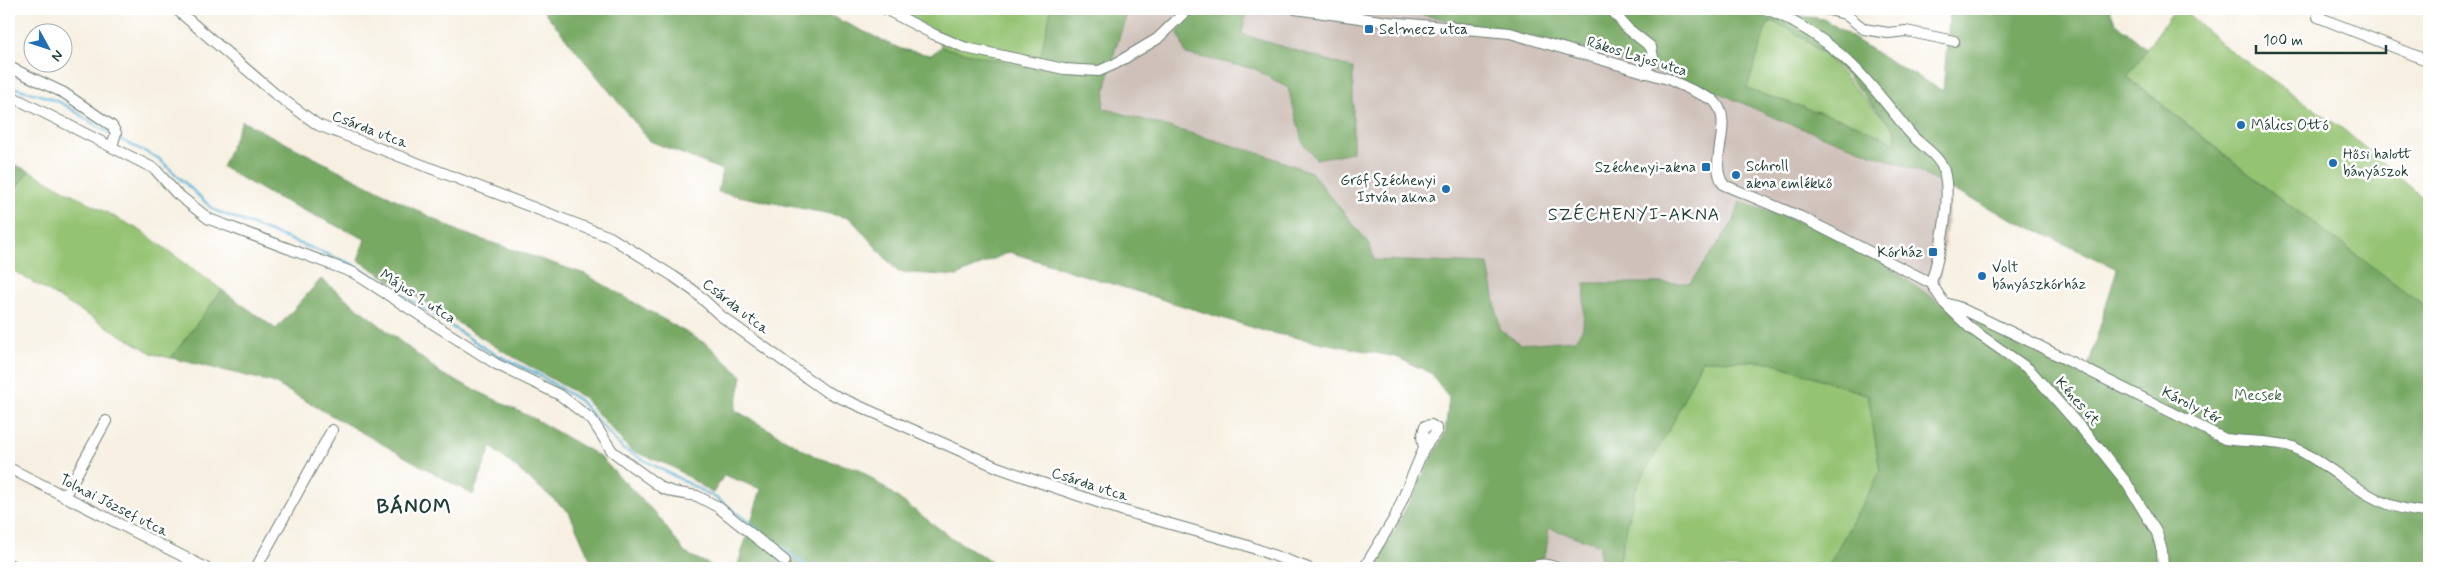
<svg xmlns="http://www.w3.org/2000/svg" width="2438" height="577" viewBox="0 0 2438 577" font-family="Mynerve,sans-serif">
	<rect width="100%" height="100%" fill="#fff"/>
	<filter id="ink" filterUnits="userSpaceOnUse"><feTurbulence type="fractalNoise" baseFrequency=".02" numOctaves="2"/><feDisplacementMap in="SourceGraphic" scale="10" xChannelSelector="R" yChannelSelector="G"/><feConvolveMatrix kernelMatrix="1 2 1 2 8 2 1 2 1" color-interpolation-filters="sRGB"/></filter>
	<filter id="wash" filterUnits="userSpaceOnUse"><feTurbulence type="fractalNoise" baseFrequency=".0096" numOctaves="4" result="noise"/><feDisplacementMap in="SourceGraphic" scale="20" xChannelSelector="R" yChannelSelector="G"/><feGaussianBlur stdDeviation="1.12" result="paint"/><feColorMatrix in="noise" values="0 0 0 0 0 0 0 0 0 0 0 0 0 0 0 0 0 1.4 0 .05"/><feComposite in="paint" operator="in"/></filter>
	<g filter="url(#wash)">
		<rect width="100%" height="100%" fill="#f7f0e2"/>
		<path fill="#cfc1ba" d="M1129,9H1192L1186,54L1255,69L1288,88L1303,143L1353,68L1242,34L1247,9L1399,10L1567,44L1711,89L1782,121L1918,171L1952,190L1937,301L1845,237L1734,221L1690,283L1583,328L1574,340L1521,344L1500,330L1488,264L1374,260L1370,245L1311,172L1262,154L1103,108L1105,86L1118,39Z
			M1549,528L1600,545V568H1539L1546,551Z"/>
		<path fill="#94c372" stroke="#5a8053" d="M892,9H1047L1051,10L1037,70L941,47L937,32Z
			M2175,9H2182L2228,49L2343,129L2429,203V309L2269,190L2127,76Z
			M1772,21L1798,33L1829,60L1896,131L1895,143L1855,124L1746,89L1766,27Z
			M29,171L141,231L222,290L171,358L153,354L9,268V196Z
			M1702,360L1770,362L1869,395L1880,472L1827,568H1618L1635,490L1672,424Z"/>
		<path fill="#77a964" stroke="#4b734c" fill-rule="evenodd" d="M542,9H816L901,49L931,55L941,47L1037,70L1051,10L1047,9H1129C1117,41 1107,73 1103,108L1262,154L1311,172L1370,245L1374,260L1488,264L1500,330L1521,344L1575,340L1583,328L1585,283H1690L1734,221L1740,202L1845,237L1937,301L2085,377L2117,269L1952,190L1918,171L1782,121L1711,89L1567,44L1399,10L1748,9L1824,19L1883,57L1943,91L1950,9H2110L2115,22L2147,49L2127,77L2269,190L2429,309V568H1827L1880,472L1868,395L1770,362L1702,360L1672,424L1635,490L1618,568H1600V545L1549,528L1546,551L1539,568H1375L1445,433L1449,398L1431,373L1396,357L1267,332L1009,252L957,276L898,272L850,218L718,192L722,170L650,141ZM1771,21C1823,41 1860,91 1896,131L1895,143L1855,124L1747,89L1766,28Z
			M1192,9H1247L1242,34L1353,68V152L1316,159L1303,143L1288,88L1255,69L1186,54L1178,33Z
			M242,121L460,232L585,274L708,345L742,376L735,410L818,458L859,469L952,538L1003,568H737L761,489L724,475L713,493L671,466L630,450L583,397L498,348L358,260L365,239L271,195L222,167Z
			M9,162L29,171L9,196Z
			M321,279L442,374L533,418L599,456L658,516L685,553L717,568H594L569,512L491,447L473,495L272,382L171,358L222,290L276,329Z"/>
		<g fill="none" stroke-linecap="round" stroke-linejoin="round">
			<path stroke="#5db5da" stroke-width="2.5" d="M9,86C27,92 48,95 65,105C81,115 95,126 112,135
				M117,138L158,158L214,210L352,264L377,278L489,351L537,374L579,400L623,449L718,499L809,568"/>
		</g>
	</g>
	<g filter="url(#ink)">
		<g fill="none" stroke-linecap="round" stroke-linejoin="round">
			<g stroke="#6b7c71" stroke-width="12">
				<path id="minor" d="M176,9L274,93L318,125L610,237L673,276L694,291L721,316L825,391L997,467L1039,482L1124,511L1245,545L1308,568
					M885,9L933,34L966,48L1064,69L1099,71L1115,64L1157,39L1188,9
					M1295,9L1388,22L1510,33L1668,79L1713,100C1737,121 1706,161 1724,185L1801,217L1931,283L1944,303L1970,328L2030,370L2103,453L2126,482L2157,533L2162,551L2163,568
					M1611,9L1627,28L1651,47L1653,57L1645,73
					M1764,9C1775,11 1785,17 1795,23C1846,50 1874,88 1909,132C1919,145 1939,154 1944,171C1952,201 1940,253 1931,283
					M1825,9L1845,14L1864,29L1888,33L1906,31L1954,41
					M2322,9L2318,17L2429,61
					M9,67L64,93L112,126L116,133L112,146
					M9,95L155,169L176,193L209,219L354,273L496,364L560,395L592,420L612,451L633,467L662,488L673,492L697,496L718,507L785,561
					M1945,303L1958,307L2017,335L2225,439C2243,442 2279,441 2293,447C2343,471 2368,510 2429,512
					M9,468L206,568
					M64,497L106,421
					M256,568L332,430
					M1364,568L1395,517L1424,448L1436,432V428L1431,425L1425,426L1422,437L1424,448
					M1526,568C1538,564 1545,563 1557,568"/>
			</g>
			<g stroke="#6b7c71" stroke-width="15">
				<path id="major" d="M9,566L13,568"/>
			</g>
			<use href="#minor" stroke="#fff" stroke-width="10"/>
			<use href="#major" stroke="#eac769" stroke-width="12"/>
		</g>
	</g>
	<g fill="#1f6fb2" stroke="#fff" stroke-width="2">
		<rect x="1364" y="24" width="10" height="10" rx="2.5"/>
		<circle cx="2241" cy="125" r="5"/>
		<circle cx="2333" cy="163" r="5"/>
		<rect x="1701" y="162" width="10" height="10" rx="2.5"/>
		<circle cx="1736" cy="175" r="5"/>
		<circle cx="1446" cy="189" r="5"/>
		<rect x="1928" y="247" width="10" height="10" rx="2.5"/>
		<circle cx="1982" cy="276" r="5"/>
	</g>
	<g text-anchor="middle" stroke-width="5" stroke-linejoin="round" paint-order="stroke">
		<g font-size="15" fill="#1f3d34" stroke="#fff" text-anchor="start">
			<text x="1379" y="34">Selmecz utca</text>
			<text x="2251" y="130">Málics Ottó</text>
			<text x="2343" y="159">Hősi halott<tspan x="2343" dy="17">bányászok</tspan></text>
			<text x="1746" y="171">Schroll<tspan x="1746" dy="17">akna emlékkő</tspan></text>
			<text x="1696" y="172" text-anchor="end">Széchenyi-akna</text>
			<text x="1436" y="185" text-anchor="end">Gróf Széchenyi<tspan x="1436" dy="17">István akna</tspan></text>
			<text x="1923" y="257" text-anchor="end">Kórház</text>
			<text x="1992" y="272">Volt<tspan x="1992" dy="17">bányászkórház</tspan></text>
		</g>
		<g font-size="15" fill="#1f3d34" stroke="#fff">
			<text transform="translate(1637 56) rotate(17)" y="5">Rákos Lajos utca</text>
			<text transform="translate(370 129) rotate(21)" y="5">Csárda utca</text>
			<text transform="translate(418 296) rotate(33)" y="5">Május 1. utca</text>
			<text transform="translate(736 306) rotate(38)" y="5">Csárda utca</text>
			<text transform="translate(2078 401) rotate(49)" y="5">Kénes út</text>
			<text transform="translate(2192 405) rotate(27)" y="5">Károly tér</text>
			<text transform="translate(1090 484) rotate(18)" y="5">Csárda utca</text>
			<text transform="translate(114 505) rotate(27)" y="5">Tolnai József utca</text>
		</g>
		<g font-size="15" fill="#426547" stroke="#fff">
			<text x="2258" y="400">Mecsek</text>
		</g>
		<g font-size="18" letter-spacing="1" fill="#1f3d34" stroke="#fff">
			<text x="1634" y="220">SZÉCHENYI-AKNA</text>
		</g>
		<g font-size="20" font-weight="bold" letter-spacing="1" fill="#1f3d34" stroke="#fff">
			<text x="414" y="513">BÁNOM</text>
		</g>
	</g>
	<rect width="2438" height="577" fill="none" stroke="#fff" stroke-width="30"/>
	<g transform="translate(48 48) rotate(130)"><circle r="24" fill="#ffffff" stroke="#a5b1ae"/>
	<path d="M0-4L9 19L0 12L-9 19Z" fill="#1f6fb2"/>
	<text y="-8" font-size="14" font-weight="bold" text-anchor="middle" fill="#1f3d34">N</text>
	</g>
	<path d="M2256 45v8h130v-8" fill="none" stroke="#1f3d34" stroke-width="2.5"/>
	<text x="2263" y="45" font-size="15" fill="#1f3d34" stroke="#ffffff" stroke-width="4" paint-order="stroke">100 m</text>
</svg>
